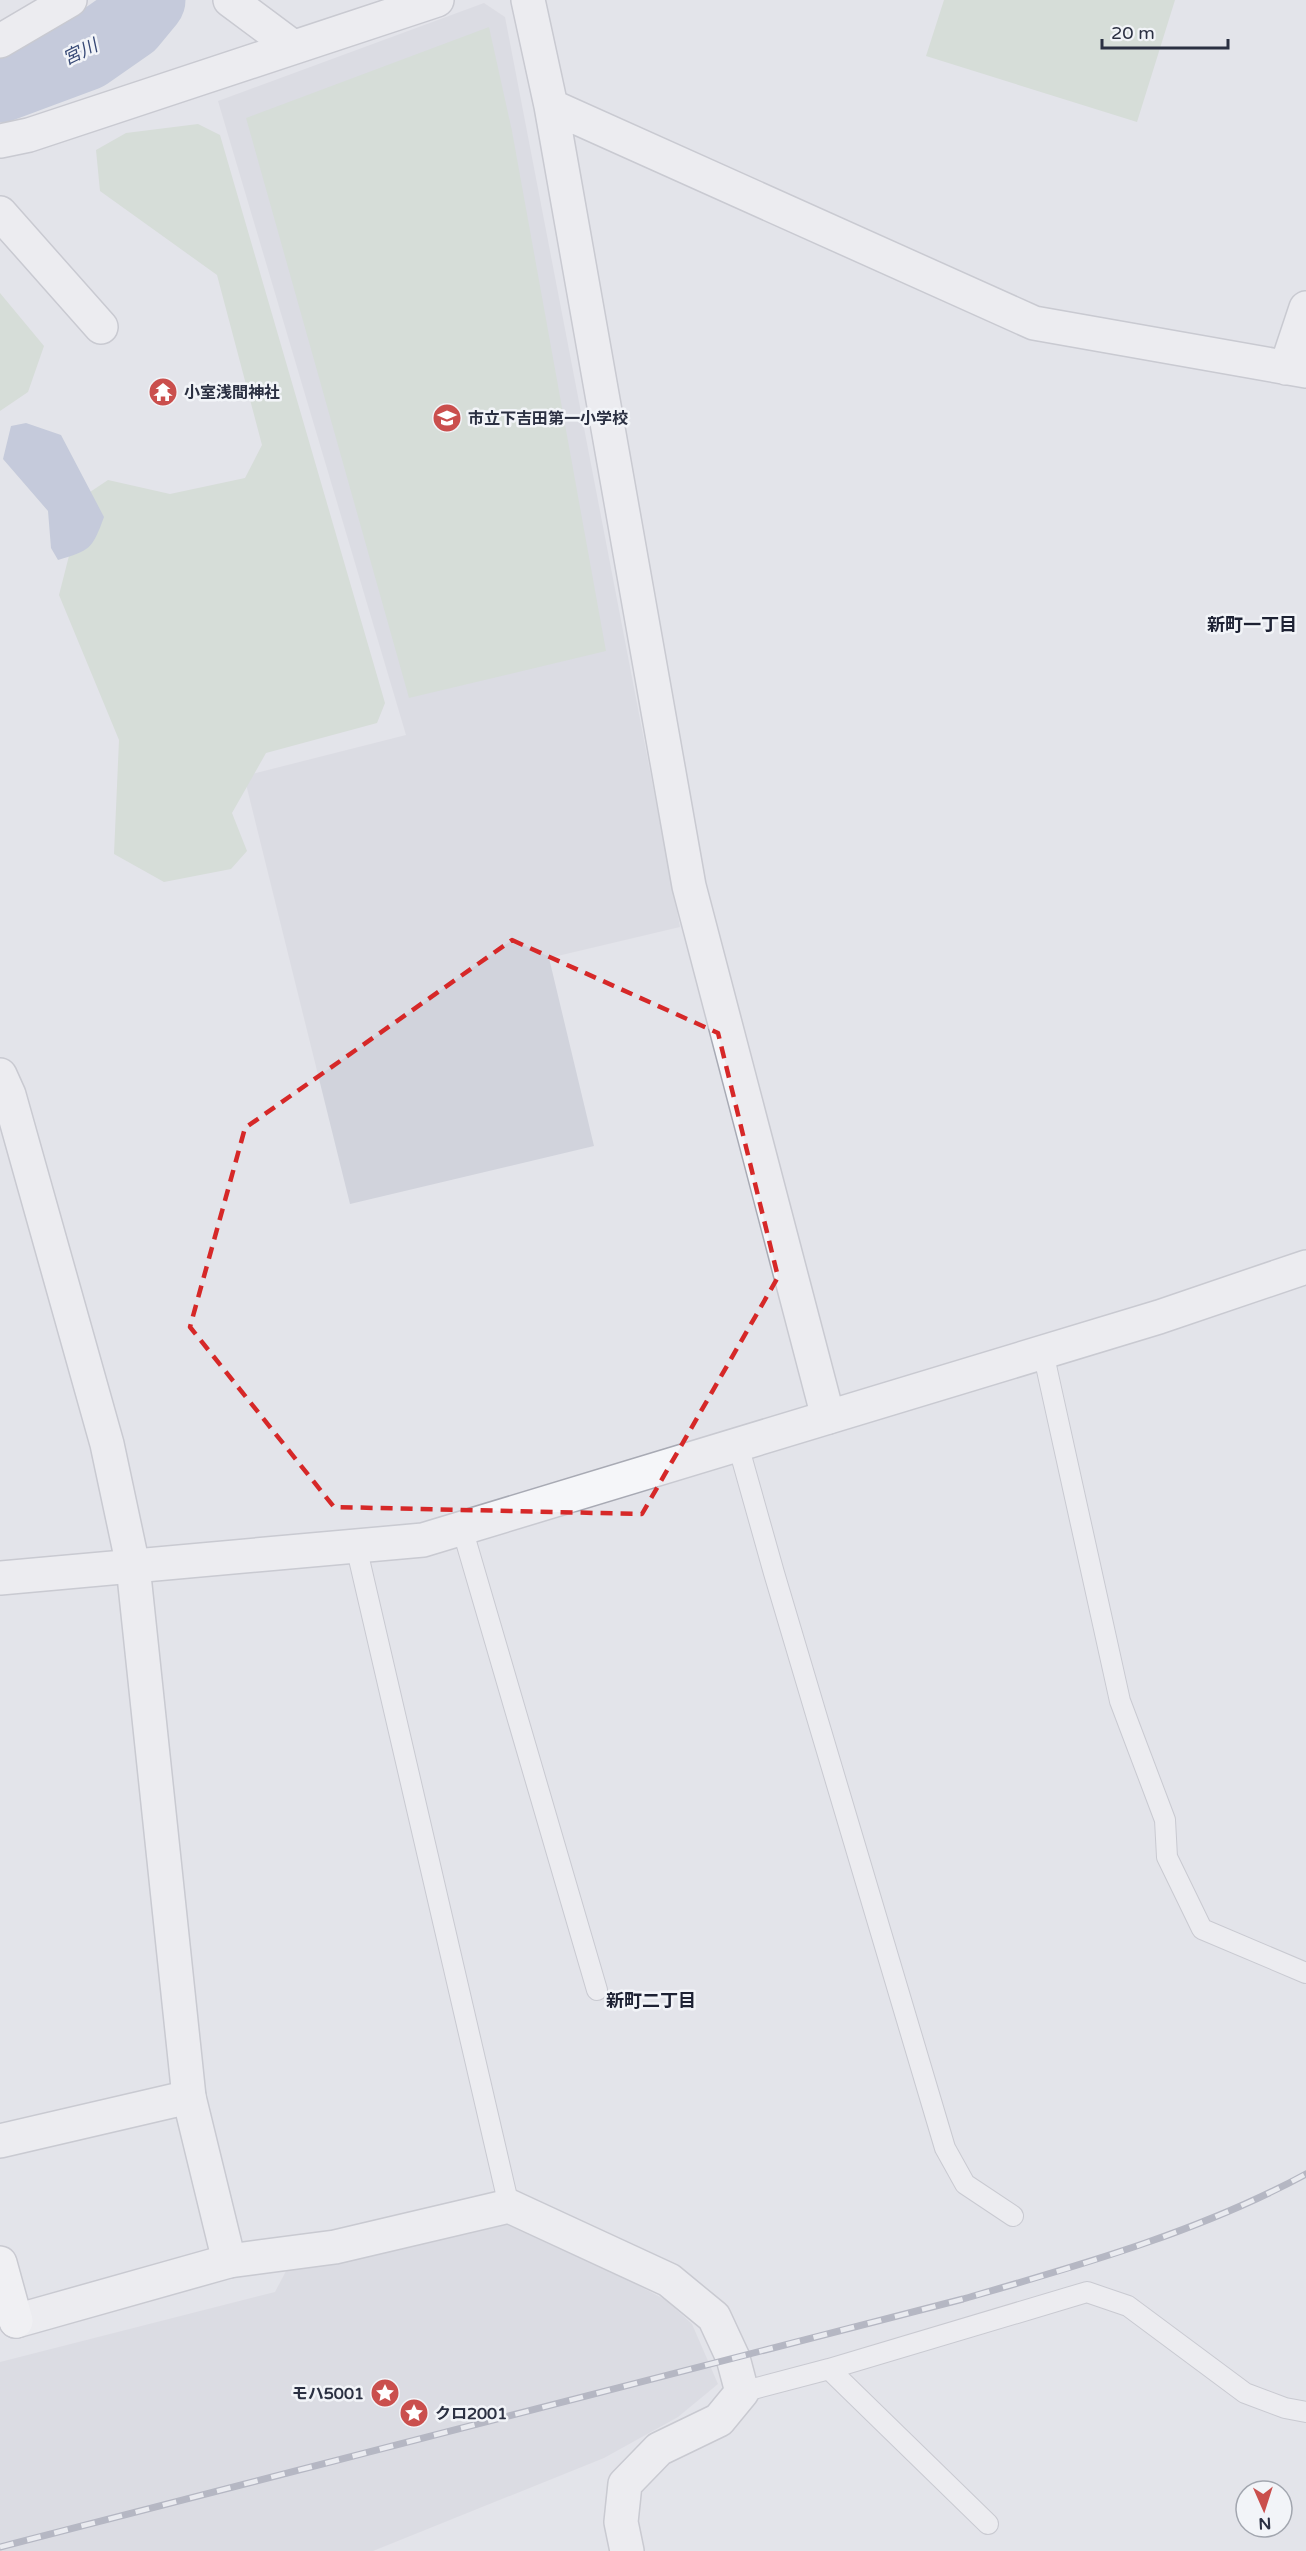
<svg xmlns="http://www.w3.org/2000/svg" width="1306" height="2551" viewBox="0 0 1306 2551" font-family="'Varela Round','Noto Sans JP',sans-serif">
	<rect width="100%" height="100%" fill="#e3e4ea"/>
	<path fill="#d1d3dc" d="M484,3L505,17L680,927L549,958L594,1146L350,1204L244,776L406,735L218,101Z
		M503,2223L580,2255L666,2300L692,2324L718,2384L678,2417L604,2458L373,2551H0V2362L275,2292L286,2271Z"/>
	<path fill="#c5d4c4" d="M944,0H1175L1137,122L926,56Z
		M489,27L512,131L606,651L409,698L246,118Z
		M198,124L220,135L385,703L377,723L266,753L232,813L247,851L231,869L164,882L114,854L119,740L59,595L72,544L51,518L108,480L170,494L245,478L262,445L217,275L100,191L96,150L126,133Z
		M0,293L44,346L28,392L0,411Z"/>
	<path fill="#9facc9" d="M26,423L61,435L104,517C92,550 90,550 58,560L51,548L48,511L3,459L11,426Z"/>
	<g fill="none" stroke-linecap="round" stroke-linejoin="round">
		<path stroke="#9facc9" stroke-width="75" d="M0,85L86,53L129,23L148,0"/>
		<g stroke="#a8aab4" stroke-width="22">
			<path id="service" d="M1043,1352L1120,1701L1165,1820L1167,1857L1202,1929L1306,1973
				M738,1445L774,1573L945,2148L965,2184L1013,2216
				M462,1528L597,1990
				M356,1546L509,2206
				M829,2369L988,2524
				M742,2392L829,2369L1087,2292L1128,2306L1245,2393L1285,2408L1306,2412"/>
		</g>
		<g stroke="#a8aab4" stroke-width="36">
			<path id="minor" d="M230,0L293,47
				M528,0L551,106L689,886L828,1417
				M0,41L70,0
				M551,106L1034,323L1306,371
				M0,141L29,135L437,0
				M0,213L101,327
				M1286,368L1306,308
				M0,1075L9,1095L107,1444L133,1566L189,2097
				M229,2261L335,2247L509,2206L669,2280L714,2317L733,2358L742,2392L719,2420L659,2449L625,2484L621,2522L627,2551"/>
		</g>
		<g stroke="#a8aab4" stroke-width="36">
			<path id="tertiary" d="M0,1578L423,1540L1159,1317L1306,1267
				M0,2141L189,2097L229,2261L16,2321"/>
		</g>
		<g stroke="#a8aab4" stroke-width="36">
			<path id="secondary" d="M0,2263L16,2321"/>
		</g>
		<use href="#service" stroke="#f5f6f9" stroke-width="20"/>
		<use href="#minor" stroke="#f5f6f9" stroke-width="33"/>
		<use href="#tertiary" stroke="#f5f6f9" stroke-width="33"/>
		<use href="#secondary" stroke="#fff" stroke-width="33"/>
		<g stroke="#7c8194" stroke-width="7">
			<path id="rail" d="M0,2547L963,2299C1077,2266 1202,2231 1306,2174"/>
		</g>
		<use href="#rail" stroke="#f2f4f8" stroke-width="4.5" stroke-dasharray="14" stroke-linecap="butt"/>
	</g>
	<path d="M0 0H1306V2551H0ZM512,940L718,1033L778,1277L642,1514L334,1507L190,1327L245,1128Z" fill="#e3e4ea" fill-opacity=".55" fill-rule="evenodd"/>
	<path fill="none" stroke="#d62828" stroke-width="4.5" stroke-dasharray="12 8" stroke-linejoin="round" d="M512,940L718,1033L778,1277L642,1514L334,1507L190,1327L245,1128Z"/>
	<defs>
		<g id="temple-disc" transform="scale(1.5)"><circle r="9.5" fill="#ca4f4d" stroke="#f2f4f8"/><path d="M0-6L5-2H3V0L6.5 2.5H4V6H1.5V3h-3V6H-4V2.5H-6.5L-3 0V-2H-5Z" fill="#fff"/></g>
		<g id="school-disc" transform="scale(1.5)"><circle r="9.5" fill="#ca4f4d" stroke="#f2f4f8"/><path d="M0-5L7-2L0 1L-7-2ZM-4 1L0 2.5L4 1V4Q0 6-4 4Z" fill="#fff"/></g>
		<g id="sight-disc" transform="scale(1.5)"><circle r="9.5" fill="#ca4f4d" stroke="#f2f4f8"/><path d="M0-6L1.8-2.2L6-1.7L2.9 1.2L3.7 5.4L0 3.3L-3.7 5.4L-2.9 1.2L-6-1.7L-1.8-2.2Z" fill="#fff"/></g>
	</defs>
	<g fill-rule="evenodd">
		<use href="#temple-disc" x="163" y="392"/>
		<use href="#school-disc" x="447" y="418"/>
		<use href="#sight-disc" x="385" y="2393"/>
		<use href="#sight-disc" x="414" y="2413"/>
	</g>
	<g text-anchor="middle" stroke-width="5" stroke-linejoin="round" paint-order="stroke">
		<g font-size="16" font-weight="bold" fill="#2b3042" stroke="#f2f4f8" text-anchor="start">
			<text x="184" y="398">小室浅間神社</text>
			<text x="468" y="424">市立下吉田第一小学校</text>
			<text x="364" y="2399" text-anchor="end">モハ5001</text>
			<text x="435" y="2419">クロ2001</text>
		</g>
		<g font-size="18" font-style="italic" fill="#364875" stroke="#f2f4f8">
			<text transform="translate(80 52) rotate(-26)" y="6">宮川</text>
		</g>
		<g font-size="18" font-weight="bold" fill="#1d2133" stroke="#f2f4f8">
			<text x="1252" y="631">新町一丁目</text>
			<text x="651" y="2007">新町二丁目</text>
		</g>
	</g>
	<g transform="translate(1264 2509) rotate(177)"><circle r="28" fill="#f2f4f8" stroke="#a2a6af" stroke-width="1.5"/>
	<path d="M0-4.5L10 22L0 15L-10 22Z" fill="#ca4f4d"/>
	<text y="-9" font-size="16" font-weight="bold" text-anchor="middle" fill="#2b3042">N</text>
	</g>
	<path d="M1102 39v9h126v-9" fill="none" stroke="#2b3042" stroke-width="3"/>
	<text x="1111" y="39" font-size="18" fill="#2b3042" stroke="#f2f4f8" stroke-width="4.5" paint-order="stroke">20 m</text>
</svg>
